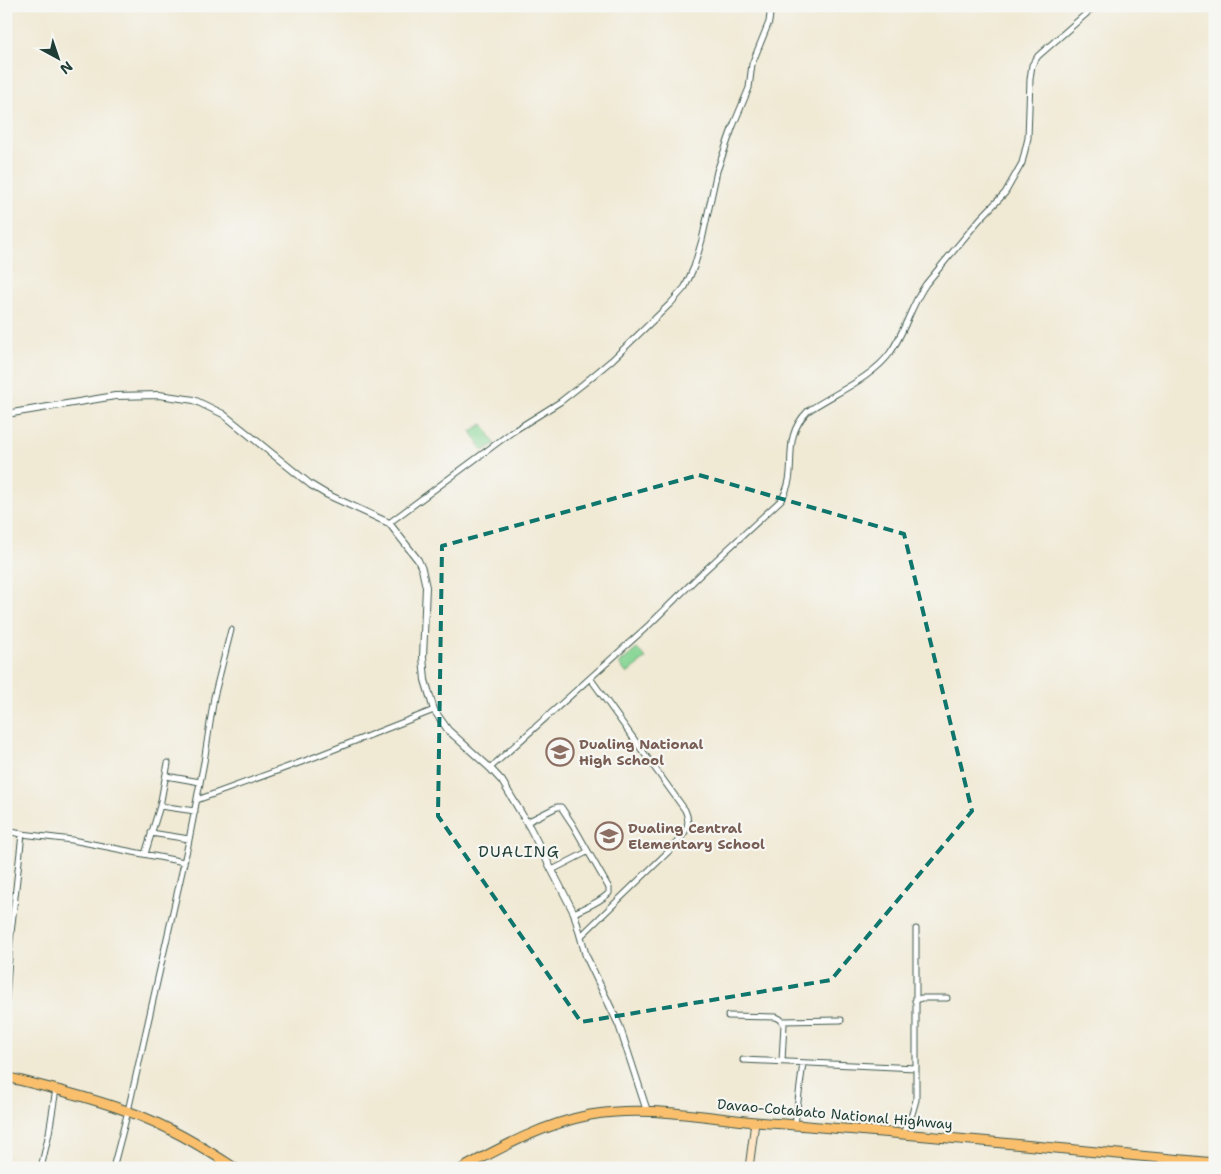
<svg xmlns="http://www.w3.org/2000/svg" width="1221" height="1174" viewBox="0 0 1221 1174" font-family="'Shantell Sans',sans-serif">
	<rect width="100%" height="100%" fill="#f6f6f2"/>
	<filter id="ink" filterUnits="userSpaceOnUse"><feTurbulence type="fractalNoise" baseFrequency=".02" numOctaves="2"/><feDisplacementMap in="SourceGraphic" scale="10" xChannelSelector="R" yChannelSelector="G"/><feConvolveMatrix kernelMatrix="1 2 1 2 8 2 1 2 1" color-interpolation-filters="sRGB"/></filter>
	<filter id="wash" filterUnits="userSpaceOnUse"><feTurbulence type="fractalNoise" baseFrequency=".0096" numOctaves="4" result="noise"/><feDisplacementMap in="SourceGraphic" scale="20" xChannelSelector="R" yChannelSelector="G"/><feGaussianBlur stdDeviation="1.12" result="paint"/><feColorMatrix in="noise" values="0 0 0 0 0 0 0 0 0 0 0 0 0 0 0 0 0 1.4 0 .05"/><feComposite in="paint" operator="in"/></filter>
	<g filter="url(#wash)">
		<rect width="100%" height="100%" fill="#f0e9d4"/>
		<path fill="#86d594" stroke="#528964" d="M483,424L495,444L483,451L471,431Z
			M637,649L646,658L627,674L619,664Z"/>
	</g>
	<g filter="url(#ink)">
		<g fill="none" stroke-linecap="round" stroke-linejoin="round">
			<g stroke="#3e574c" stroke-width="7">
				<path id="minor" d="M389,523L512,432L560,402L583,384L612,360L671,303L685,287L694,267L702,240L717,171L733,126L749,88L752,64L769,22L771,6
					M490,768L649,625L702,573L781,500C801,470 778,441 808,411C833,394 872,378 890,353C905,332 911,305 926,284L980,219L1005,193L1022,163L1028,138L1030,79L1032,65L1038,56L1095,6
					M166,776L200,782
					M197,800L307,760L434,710
					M160,806L195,811
					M527,822L557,807H561L573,825L609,888V893C599,903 586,907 574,913
					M6,831L22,834L72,840L184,862
					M151,833L189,839
					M145,854L160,806L168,763
					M552,870L587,852
					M581,936L668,852C680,838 694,829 685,810L590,678
					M6,1001L10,942L22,834
					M915,1001L921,998H947
					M728,1016L776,1017L780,1019L784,1024L782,1061
					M782,1021L841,1020
					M743,1060L916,1068
					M795,1124L803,1063
					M903,1133L912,1114L916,1100V929
					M41,1168L49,1133L56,1089
					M113,1168L128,1111L188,845L204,762L214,697L231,630"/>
			</g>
			<g stroke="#3e574c" stroke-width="8">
				<path id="tertiary" d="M6,414L115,396L159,395L194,400L223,414L311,485L326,494L389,523L418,560L422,569L426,587L423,657L425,680L434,710L448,730L490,768L502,781L530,828L574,913L586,956L619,1025L647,1111"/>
			</g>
			<g stroke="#3e574c" stroke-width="9">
				<path id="secondary" d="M749,1168L755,1122"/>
			</g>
			<g stroke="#3e574c" stroke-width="11">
				<path id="trunk" d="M6,1077C47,1087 88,1097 127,1111C165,1124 201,1146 235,1168
					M463,1168C504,1146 544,1124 590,1115C645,1105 700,1117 755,1122C908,1133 1062,1149 1215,1163"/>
			</g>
			<use href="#minor" stroke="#fff" stroke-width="5"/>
			<use href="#tertiary" stroke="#fff" stroke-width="6"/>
			<use href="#secondary" stroke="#fde5c5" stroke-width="7"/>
			<use href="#trunk" stroke="#f9bf6d" stroke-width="9"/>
		</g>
	</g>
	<path fill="none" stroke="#0f766e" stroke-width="4" stroke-dasharray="10 6" stroke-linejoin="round" d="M699,475L904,534L972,811L831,980L581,1022L438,816L442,546Z"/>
	<defs>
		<g id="school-ring" transform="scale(1.4375)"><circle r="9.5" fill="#f6f6f2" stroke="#8d6e63" stroke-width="1.5"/><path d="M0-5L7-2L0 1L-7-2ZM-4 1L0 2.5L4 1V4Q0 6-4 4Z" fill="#8d6e63"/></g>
	</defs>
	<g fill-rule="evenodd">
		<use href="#school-ring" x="560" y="752"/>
		<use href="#school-ring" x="609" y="836"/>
	</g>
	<g text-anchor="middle" stroke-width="4.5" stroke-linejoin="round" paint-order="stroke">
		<g font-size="14" font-weight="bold" fill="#785e54" stroke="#f6f6f2" text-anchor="start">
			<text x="579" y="749">Dualing National<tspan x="579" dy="16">High School</tspan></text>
			<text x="628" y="833">Dualing Central<tspan x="628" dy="16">Elementary School</tspan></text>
		</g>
		<g font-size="14" fill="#1f3d34" stroke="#f6f6f2">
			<text transform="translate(835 1114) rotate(5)" y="5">Davao-Cotabato National Highway</text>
		</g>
		<g font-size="16" letter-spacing="1" fill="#1f3d34" stroke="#f6f6f2">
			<text x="519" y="857">DUALING</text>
		</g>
	</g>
	<rect width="1221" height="1174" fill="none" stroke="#f6f6f2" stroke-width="25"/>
	<g transform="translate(58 58) rotate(140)" stroke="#f6f6f2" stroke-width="4" paint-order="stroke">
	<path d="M0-4L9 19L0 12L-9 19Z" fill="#1f3d34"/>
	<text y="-8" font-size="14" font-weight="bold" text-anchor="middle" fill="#1f3d34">N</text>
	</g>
</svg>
